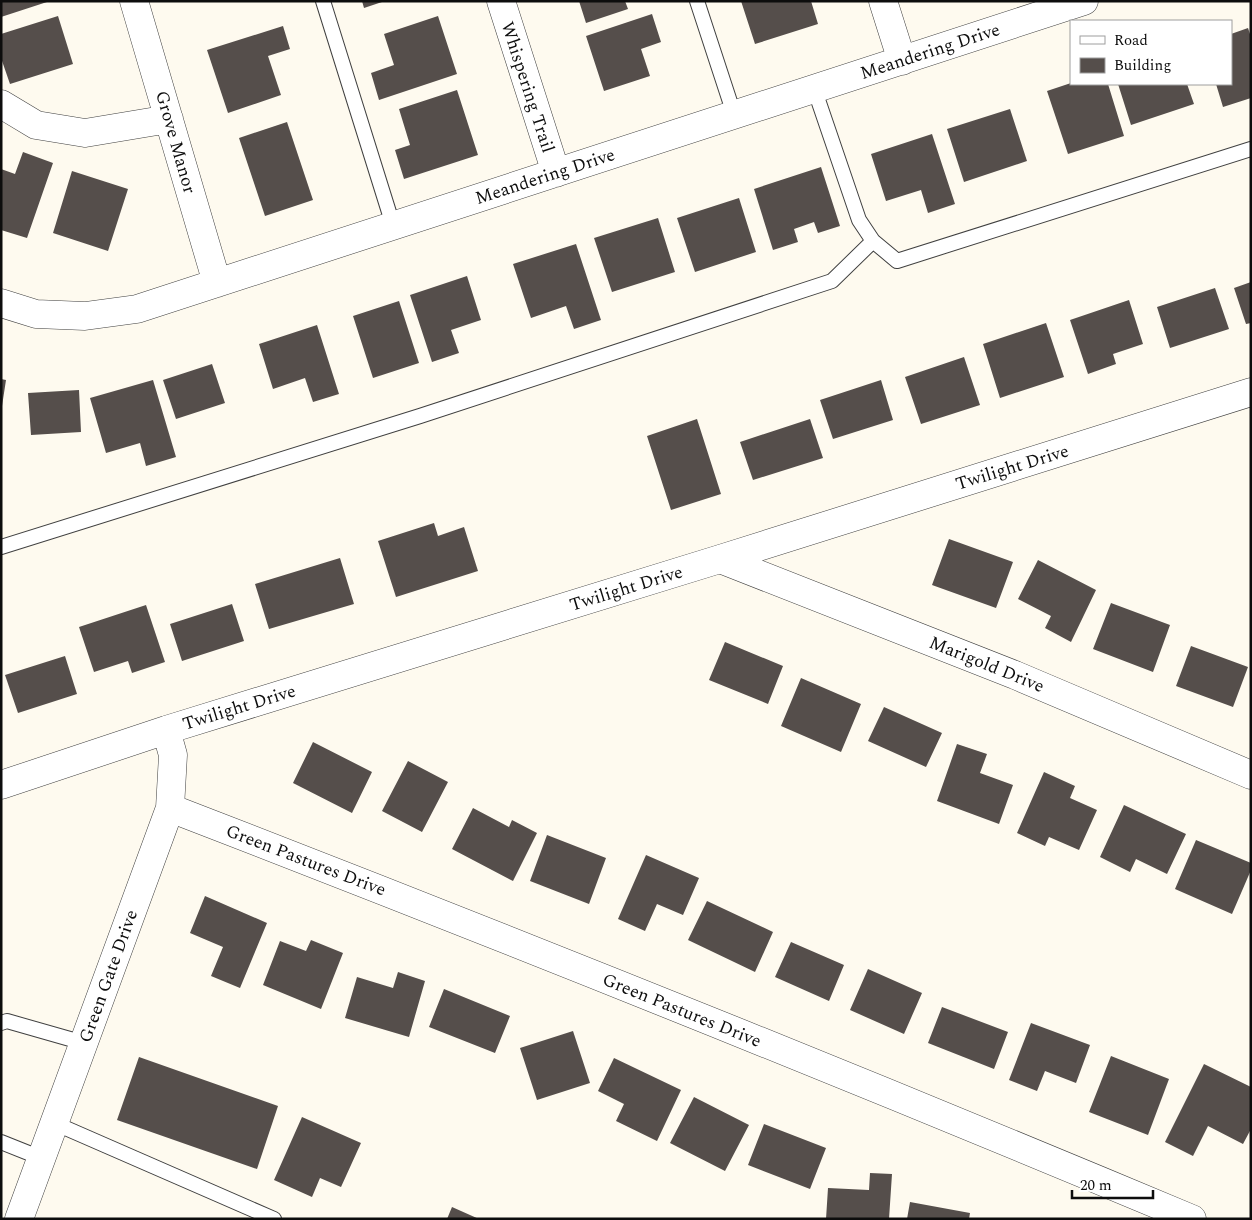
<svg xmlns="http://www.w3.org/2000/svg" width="1252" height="1220" viewBox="0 0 1252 1220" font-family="Spectral,serif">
	<rect width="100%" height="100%" fill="#fefaef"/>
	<path fill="#554e4b" d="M1,1H47V2L1,17Z
		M362,1H382V2L364,8Z
		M579,1H625L628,9L586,23Z
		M741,1H811L818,24L755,44Z
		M652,14L661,42L641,49L650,76L604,91L586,36Z
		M58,16L73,64L10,84L1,58V34Z
		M438,16L457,74L379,100L371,73L394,65L384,34Z
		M283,26L290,49L268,56L281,95L228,113L207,50Z
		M1248,28L1251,37V98L1223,107L1216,84H1231V34Z
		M1071,83L1108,84L1124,136L1068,154L1047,91Z
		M1118,84H1187L1194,104L1131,125Z
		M457,90L478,155L404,179L395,150L410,145L399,109Z
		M1010,109L1027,161L964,182L947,129Z
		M287,122L313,200L265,216L239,138Z
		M932,134L955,204L928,213L921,190L886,201L871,154Z
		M23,152L53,163L27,238L1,230V169L15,174Z
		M821,167L840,226L818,233L814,222L794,229L798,242L773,250L754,189Z
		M72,171L128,189L108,251L53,233Z
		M739,198L756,252L695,272L677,218Z
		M658,218L675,272L612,292L594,238Z
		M576,244L601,320L574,329L566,306L531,318L513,264Z
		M467,276L481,320L451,330L459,353L432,362L410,295Z
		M1251,282V323L1246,324L1234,288Z
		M1215,288L1229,329L1170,348L1157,307Z
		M1129,300L1143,344L1113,354L1116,364L1088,374L1070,320Z
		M399,301L419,363L373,378L353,316Z
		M1046,323L1064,377L1000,398L983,344Z
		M317,325L339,394L313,402L305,378L273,389L259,344Z
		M964,357L980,405L921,424L905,377Z
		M212,364L225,403L176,419L163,380Z
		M1,379L6,380L2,406H1Z
		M153,380L176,457L146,466L140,443L106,453L90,398Z
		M881,380L893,420L833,439L820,400Z
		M79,390L81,432L31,435L28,393Z
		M697,419L721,494L671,510L647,436Z
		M810,419L823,458L753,480L740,442Z
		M434,523L438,536L464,527L478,571L396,597L378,541Z
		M949,539L1013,562L996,608L932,585Z
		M340,558L354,604L269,629L255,584Z
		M1038,560L1096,590L1071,642L1045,628L1051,616L1018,599Z
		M1111,603L1170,625L1153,672L1093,649Z
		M232,604L244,641L182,661L170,624Z
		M146,605L165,662L132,673L128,661L94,672L79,627Z
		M725,642L783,666L768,704L709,680Z
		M1191,646L1248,667L1233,707L1176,686Z
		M65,656L77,694L18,713L5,675Z
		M801,678L861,704L841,752L781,726Z
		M884,707L942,733L926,767L868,741Z
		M313,742L372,772L352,813L293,783Z
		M957,744L987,754L980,773L1013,785L999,824L937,801Z
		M408,761L448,782L422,832L382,811Z
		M1044,772L1075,786L1070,798L1097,810L1079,850L1049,837L1045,846L1017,833Z
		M1124,805L1186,834L1167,874L1136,859L1130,872L1100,857Z
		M473,808L509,827L512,820L537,833L513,881L452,849Z
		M547,835L606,858L589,904L530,881Z
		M1196,840L1251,863V870L1232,914L1175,889Z
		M646,855L699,878L683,915L657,904L645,931L618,919Z
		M205,896L267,923L240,988L211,976L223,947L190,933Z
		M707,901L773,932L755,972L688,940Z
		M311,940L343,953L321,1009L263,985L280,941L306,951Z
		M791,942L844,965L829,1001L775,977Z
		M868,969L922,993L904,1034L850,1010Z
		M398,972L425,981L409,1037L345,1018L357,977L393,988Z
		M444,989L510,1016L495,1053L429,1027Z
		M942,1007L1008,1032L994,1069L928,1043Z
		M1031,1023L1090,1045L1076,1083L1045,1071L1037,1091L1009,1080Z
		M573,1031L590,1083L537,1100L520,1048Z
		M1111,1056L1169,1079L1148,1135L1089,1112Z
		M139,1057L278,1106L257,1169L117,1120Z
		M614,1058L681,1090L657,1141L616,1121L624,1104L598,1091Z
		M1204,1064L1251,1087V1129L1243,1144L1208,1126L1193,1156L1165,1142Z
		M694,1097L749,1125L725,1171L670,1143Z
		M302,1117L361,1143L341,1187L320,1178L312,1197L274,1180Z
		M764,1124L826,1148L810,1189L748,1165Z
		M870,1173L892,1174L889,1219H826L828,1188L869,1190Z
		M910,1202L970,1213L969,1219H907Z
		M452,1207L479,1219H447Z"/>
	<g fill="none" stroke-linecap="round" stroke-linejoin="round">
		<g stroke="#404040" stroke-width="16">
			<path id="service" d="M323,1L393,225
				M697,1L734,114
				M814,88L859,220L873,241L897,261L1251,149
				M1,547L420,416L832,281L873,241
				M1,1023L7,1021L84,1043
				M54,1123L274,1219
				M1,1142L41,1158"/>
		</g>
		<g stroke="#404040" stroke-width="29">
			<path id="minor" d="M134,1L217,283
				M501,1L556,173
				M883,1L902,61
				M1,104L36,125L85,133L169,119
				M1,303L36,314L85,316L137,309L1084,1
				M720,559L1015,675L1251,775
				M1,785L166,730L720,559L1251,392
				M170,808C512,940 853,1077 1192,1219
				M19,1219L170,808L173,755L166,730"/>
		</g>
		<use href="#service" stroke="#fff" stroke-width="14"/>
		<use href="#minor" stroke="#fff" stroke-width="28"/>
	</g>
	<g text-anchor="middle" stroke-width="5" stroke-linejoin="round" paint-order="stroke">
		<g font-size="18" fill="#0d0d0d" stroke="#fff">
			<text transform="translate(930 51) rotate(-18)" y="6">Meandering Drive</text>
			<text transform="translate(528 87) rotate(72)" y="6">Whispering Trail</text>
			<text transform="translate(176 142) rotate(74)" y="6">Grove Manor</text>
			<text transform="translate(545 176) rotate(-18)" y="6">Meandering Drive</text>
			<text transform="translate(1012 467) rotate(-17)" y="6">Twilight Drive</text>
			<text transform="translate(626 588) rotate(-17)" y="6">Twilight Drive</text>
			<text transform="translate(987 664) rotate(22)" y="6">Marigold Drive</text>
			<text transform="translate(239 707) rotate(-17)" y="6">Twilight Drive</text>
			<text transform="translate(306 860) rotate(21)" y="6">Green Pastures Drive</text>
			<text transform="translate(108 976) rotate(-70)" y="6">Green Gate Drive</text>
			<text transform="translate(682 1010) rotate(22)" y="6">Green Pastures Drive</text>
		</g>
	</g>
	<rect width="1252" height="1220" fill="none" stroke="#0d0d0d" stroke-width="5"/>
	<rect x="1070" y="20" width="162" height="65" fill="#ffffff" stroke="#9e9e9e"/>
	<rect x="1080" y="36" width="25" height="8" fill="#ffffff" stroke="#9e9e9e"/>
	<text x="1114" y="45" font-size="15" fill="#0d0d0d">Road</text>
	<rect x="1080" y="58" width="25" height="15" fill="#554e4b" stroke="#9e9e9e"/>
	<text x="1114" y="70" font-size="15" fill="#0d0d0d">Building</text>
	<path d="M1072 1190v8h81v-8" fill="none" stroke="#0d0d0d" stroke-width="2.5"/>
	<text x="1080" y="1190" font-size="15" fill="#0d0d0d" stroke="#ffffff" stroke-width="4" paint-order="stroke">20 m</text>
</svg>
